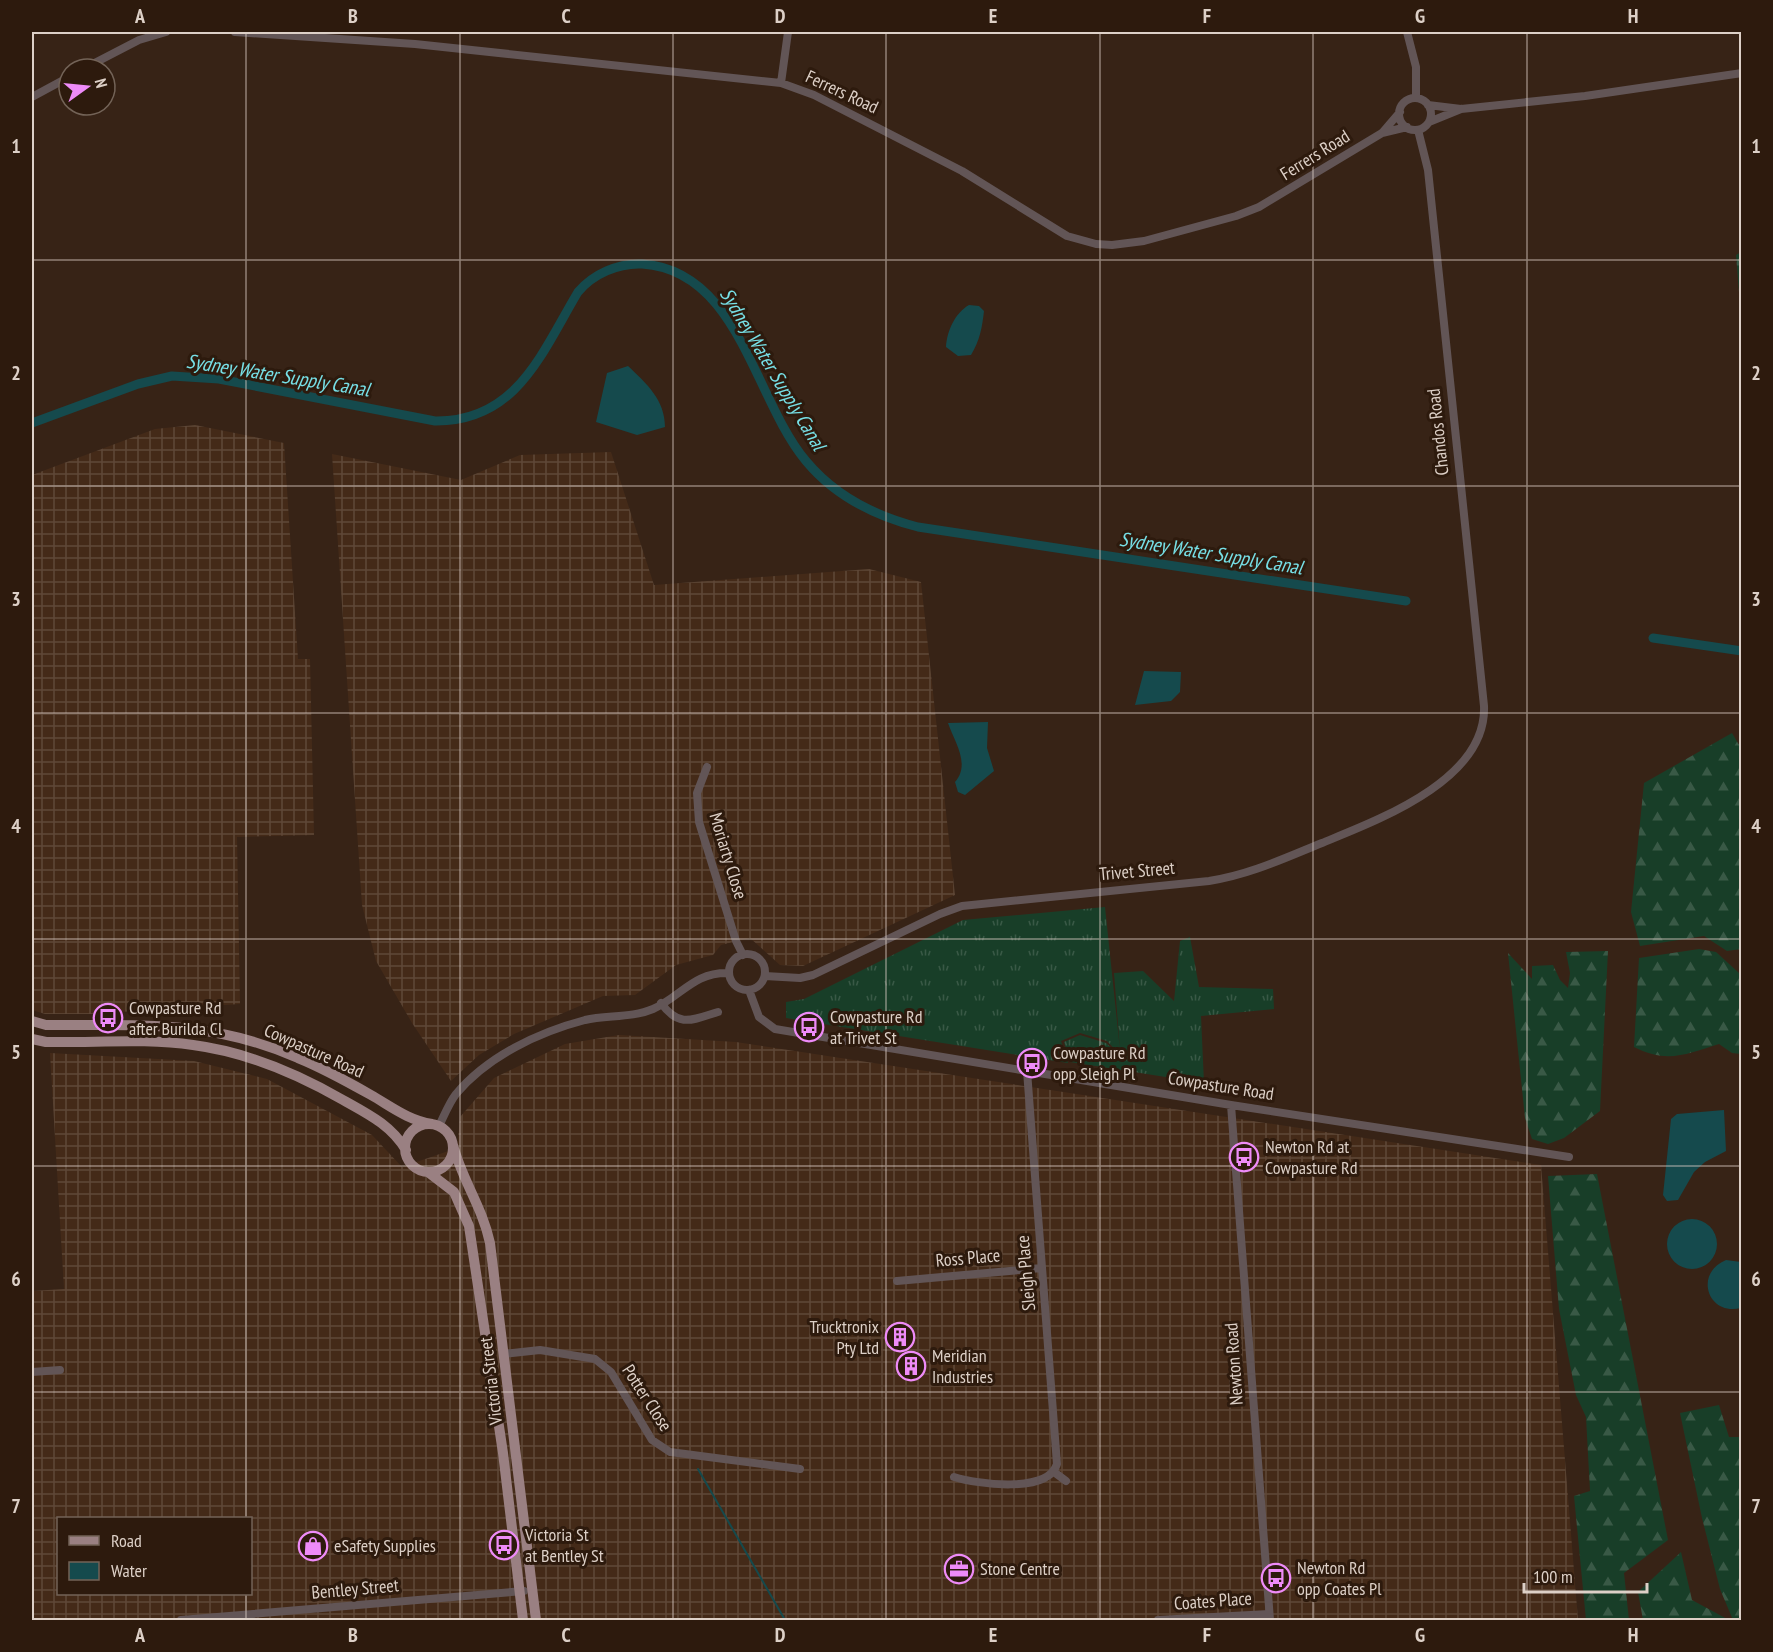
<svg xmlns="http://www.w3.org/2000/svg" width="1773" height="1652" viewBox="0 0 1773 1652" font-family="'PT Sans Narrow',sans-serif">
	<defs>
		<pattern id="industrial-grid" width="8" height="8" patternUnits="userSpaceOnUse" patternTransform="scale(1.5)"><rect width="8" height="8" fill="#442a18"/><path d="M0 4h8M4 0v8" fill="none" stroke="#5f4838"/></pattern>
		<pattern id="grass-tufts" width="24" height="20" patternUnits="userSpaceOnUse" patternTransform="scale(1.5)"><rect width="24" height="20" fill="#183e28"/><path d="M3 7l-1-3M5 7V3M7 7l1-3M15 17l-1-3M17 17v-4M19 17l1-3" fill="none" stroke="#395946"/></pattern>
		<pattern id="forest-firs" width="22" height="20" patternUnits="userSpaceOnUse" patternTransform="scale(1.5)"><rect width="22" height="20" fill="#183e28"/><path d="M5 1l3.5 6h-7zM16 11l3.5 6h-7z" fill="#395946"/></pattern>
	</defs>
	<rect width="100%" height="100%" fill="#372316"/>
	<path fill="url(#industrial-grid)" fill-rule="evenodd" d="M195,425L284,443L298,659H310L314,835L237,837L240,1004L90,1014H45L32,1010V475L155,429Z
		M611,452L654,585L869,569L921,582L955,895L803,966L780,965L750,938L721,945L713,955L676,965L635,995L603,996L514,1034L479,1055L451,1081L412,1023L376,961L362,905L332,454L461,480L520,455Z
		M619,1035L736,1042L1541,1165L1578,1620H32V1291L64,1289L50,1053L194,1061L267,1079L372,1135L402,1167L457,1148L460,1117L494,1078L565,1044ZM58,1518H250V1594H58Z"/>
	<path fill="url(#grass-tufts)" d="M1105,907L1120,1050L1114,973L1143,971L1174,1001L1180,941L1190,937L1199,987L1273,989L1274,1009L1201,1016L1204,1083L1070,1062L1064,1042L1080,1035L1106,1043L1121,1056L1107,1041L1080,1033L1061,1041L1068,1063L786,1018V1002L804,999L963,920Z"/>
	<path fill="url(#forest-firs)" d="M1741,252V317L1736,255Z
		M1732,733L1742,750L1741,949L1727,951L1704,936L1640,946L1631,912L1644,783Z
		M1699,949L1716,952L1739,973L1741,1054L1732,1053L1719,1044C1687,1054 1667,1064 1634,1047L1639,958Z
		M1608,951L1600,1111L1564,1138L1548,1144L1532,1139L1525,1118L1508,953L1532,979V966L1553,965L1560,980L1568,988L1570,973L1566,952Z
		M1597,1174L1668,1540L1624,1573L1629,1620H1586L1574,1496L1590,1491L1586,1417L1576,1395L1559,1309L1548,1176Z
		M1719,1405L1729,1437H1741V1620H1733L1720,1589L1702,1518L1680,1413Z
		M1681,1552L1692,1600L1729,1620H1643L1638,1592Z"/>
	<path fill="#154a4d" d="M969,305L979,306L984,311C982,328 980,340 971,355L958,356L946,347C947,331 955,313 969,305Z
		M628,366C647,384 665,400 665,427L637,435L596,422L607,373Z
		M1144,671L1181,672L1180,692L1171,701L1135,705Z
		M988,722L987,748L994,771L965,795L958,792L955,782C971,764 954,741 948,723Z
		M1724,1110L1726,1151L1705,1162L1694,1172L1678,1200L1667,1201L1663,1195L1671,1119L1677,1114Z
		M1667 1244a25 25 0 1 1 50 0a25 25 0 1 1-50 0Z
		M1726,1260L1741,1262V1308C1707,1316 1694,1273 1726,1260Z"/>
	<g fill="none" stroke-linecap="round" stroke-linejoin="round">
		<path stroke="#154a4d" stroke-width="2" d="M698,1469L785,1620"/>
		<path stroke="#154a4d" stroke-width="9" d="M32,423L138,384L172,376L219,379L435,421C517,422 542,352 578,292C593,274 618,263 642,264C739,270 754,399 806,461C835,496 875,516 918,527L1406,601
			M1653,638L1742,651"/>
		<path stroke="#625556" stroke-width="8" d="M235,32L415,44L781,83L814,95L962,171L1067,236L1096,244L1112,245L1144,241L1236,216L1259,207L1382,133L1400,112
			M1407,32L1416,67V98
			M83,69L139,40L166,32
			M781,83L788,32
			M32,97L69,77
			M1399 114a16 16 0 1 1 32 0a16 16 0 1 1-32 0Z
			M1428,105L1461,109L1585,96L1742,73
			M1429,122L1461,109
			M1382,133L1407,127
			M707,767L697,793L699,822L736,941L743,955
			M729 972a18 18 0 1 1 36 0a18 18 0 1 1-36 0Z
			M765,976L800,978L813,975L940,914L962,906L1209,881C1249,875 1285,858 1322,843C1378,820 1487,780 1484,706L1428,170L1418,130
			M749,990L759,1017L775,1029L1231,1105L1569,1157
			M661,1003C679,1028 692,1020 718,1012
			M1231,1105L1270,1620
			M439,1126C444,1116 449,1103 456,1094C488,1056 539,1032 585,1020C607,1015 632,1018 653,1009C682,996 693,972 729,973
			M897,1281L1042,1268
			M504,1354L540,1350L595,1359L611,1372L652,1440L670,1452L800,1469
			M32,1372L60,1370
			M1054,1472L1066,1481
			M954,1477C977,1484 1048,1494 1057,1464L1027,1071
			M181,1620L524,1591
			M1158,1620L1269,1614"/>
		<path stroke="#9a8082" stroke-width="10" d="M32,1021L46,1025C140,1026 209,1019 298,1058C323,1068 348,1082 371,1095C392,1107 408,1120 432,1124
			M32,1039L46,1042C95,1043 145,1038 193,1045C247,1052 296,1073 343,1100C368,1114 391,1125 406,1150
			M405 1148a24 24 0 1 1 48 0a24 24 0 1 1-48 0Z
			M453,1145C462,1180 482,1206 490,1243L536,1620
			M428,1172L454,1192L469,1226L503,1453L523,1620"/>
	</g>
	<path fill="none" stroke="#ddd0c7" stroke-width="1.5" stroke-opacity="0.55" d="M246,32V1518M460,32V1620M673,32V1620M886,32V1620M1100,32V1620M1313,32V1620M1527,32V1620M32,260H1742M32,486H1742M32,713H1742M32,939H1742M32,1166H1742M32,1392H1742M246,1594V1620"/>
	<defs>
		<g id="bus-ring" transform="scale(1.5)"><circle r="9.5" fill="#2d1a0d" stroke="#ee8bf8" stroke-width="1.5"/><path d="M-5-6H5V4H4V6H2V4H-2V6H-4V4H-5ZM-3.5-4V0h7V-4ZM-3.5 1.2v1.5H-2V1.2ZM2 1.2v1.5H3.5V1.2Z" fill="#ee8bf8"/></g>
		<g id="building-ring" transform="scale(1.5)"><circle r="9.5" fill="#2d1a0d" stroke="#ee8bf8" stroke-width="1.5"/><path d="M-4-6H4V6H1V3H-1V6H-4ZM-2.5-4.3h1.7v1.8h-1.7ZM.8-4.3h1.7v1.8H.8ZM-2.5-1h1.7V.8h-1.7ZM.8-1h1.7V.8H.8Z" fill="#ee8bf8"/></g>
		<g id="shop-ring" transform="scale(1.5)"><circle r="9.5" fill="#2d1a0d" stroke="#ee8bf8" stroke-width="1.5"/><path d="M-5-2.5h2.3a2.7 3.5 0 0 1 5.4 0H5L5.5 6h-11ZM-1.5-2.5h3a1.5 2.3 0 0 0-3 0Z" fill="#ee8bf8"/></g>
		<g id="office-ring" transform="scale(1.5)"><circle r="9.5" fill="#2d1a0d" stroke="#ee8bf8" stroke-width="1.5"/><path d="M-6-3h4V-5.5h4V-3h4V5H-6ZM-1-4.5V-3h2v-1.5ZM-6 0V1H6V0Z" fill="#ee8bf8"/></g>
	</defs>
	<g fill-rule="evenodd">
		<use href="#bus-ring" x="108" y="1018"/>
		<use href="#bus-ring" x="809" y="1027"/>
		<use href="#bus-ring" x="1032" y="1063"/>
		<use href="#bus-ring" x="1244" y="1157"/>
		<use href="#building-ring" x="900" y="1337"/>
		<use href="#building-ring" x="911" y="1366"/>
		<use href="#bus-ring" x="504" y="1545"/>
		<use href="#shop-ring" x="313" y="1546"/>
		<use href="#office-ring" x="959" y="1569"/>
		<use href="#bus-ring" x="1276" y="1578"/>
	</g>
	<g text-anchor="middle" stroke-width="6" stroke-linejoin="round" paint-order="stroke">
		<g font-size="18" fill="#ddd0c7" stroke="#2d1a0d">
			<text transform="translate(842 92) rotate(25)" y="6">Ferrers Road</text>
			<text transform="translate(1315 155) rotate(-32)" y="6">Ferrers Road</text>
			<text transform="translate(1438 432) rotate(-96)" y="6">Chandos Road</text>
			<text transform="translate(728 856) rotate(73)" y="6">Moriarty Close</text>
			<text transform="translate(1137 871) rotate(-5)" y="6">Trivet Street</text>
			<text transform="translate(314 1051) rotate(24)" y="6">Cowpasture Road</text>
			<text transform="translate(1221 1086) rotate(9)" y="6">Cowpasture Road</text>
			<text transform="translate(968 1258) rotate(-5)" y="6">Ross Place</text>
			<text transform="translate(1026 1273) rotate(-95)" y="6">Sleigh Place</text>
			<text transform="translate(1234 1364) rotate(-94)" y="6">Newton Road</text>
			<text transform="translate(491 1381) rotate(-97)" y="6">Victoria Street</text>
			<text transform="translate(647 1398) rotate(57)" y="6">Potter Close</text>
			<text transform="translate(355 1589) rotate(-5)" y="6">Bentley Street</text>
			<text transform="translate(1213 1601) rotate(-4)" y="6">Coates Place</text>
		</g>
		<g font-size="18" fill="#ddd0c7" stroke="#2d1a0d" text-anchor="start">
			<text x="129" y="1014">Cowpasture Rd<tspan x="129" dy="21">after Burilda Cl</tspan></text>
			<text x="830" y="1023">Cowpasture Rd<tspan x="830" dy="21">at Trivet St</tspan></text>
			<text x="1053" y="1059">Cowpasture Rd<tspan x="1053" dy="21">opp Sleigh Pl</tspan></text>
			<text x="1265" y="1153">Newton Rd at<tspan x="1265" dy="21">Cowpasture Rd</tspan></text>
			<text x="879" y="1333" text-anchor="end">Trucktronix<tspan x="879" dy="21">Pty Ltd</tspan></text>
			<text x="932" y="1362">Meridian<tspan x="932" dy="21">Industries</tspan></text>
			<text x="525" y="1541">Victoria St<tspan x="525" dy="21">at Bentley St</tspan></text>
			<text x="334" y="1552">eSafety Supplies</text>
			<text x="1297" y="1574">Newton Rd<tspan x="1297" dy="21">opp Coates Pl</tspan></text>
			<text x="980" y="1575">Stone Centre</text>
		</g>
		<g font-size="20" font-style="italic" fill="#77e0e7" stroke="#2d1a0d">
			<text transform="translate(773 369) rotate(59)" y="7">Sydney Water Supply Canal</text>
			<text transform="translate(278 375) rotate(9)" y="7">Sydney Water Supply Canal</text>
			<text transform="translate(1211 553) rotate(9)" y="7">Sydney Water Supply Canal</text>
		</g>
	</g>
	<rect width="1773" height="1652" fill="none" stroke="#2d1a0d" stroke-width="66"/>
	<rect x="57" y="1517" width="195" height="78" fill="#2d1a0d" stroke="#736357" stroke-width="1.5"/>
	<rect x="69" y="1536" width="30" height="9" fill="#9a8082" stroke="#736357" stroke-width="1.5"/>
	<text x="111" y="1547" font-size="18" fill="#ddd0c7">Road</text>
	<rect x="69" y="1562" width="30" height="18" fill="#154a4d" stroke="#736357" stroke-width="1.5"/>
	<text x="111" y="1577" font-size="18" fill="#ddd0c7">Water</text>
	<g transform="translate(87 87) rotate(75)"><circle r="28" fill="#2d1a0d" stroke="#736357" stroke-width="1.5"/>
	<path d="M0-4.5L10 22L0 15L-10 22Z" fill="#ee8bf8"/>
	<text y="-9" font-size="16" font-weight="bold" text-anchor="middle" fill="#ddd0c7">N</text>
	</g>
	<path d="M1524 1583v9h123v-9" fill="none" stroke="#ddd0c7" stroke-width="3"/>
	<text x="1533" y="1583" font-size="18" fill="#ddd0c7" stroke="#2d1a0d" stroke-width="4.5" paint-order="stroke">100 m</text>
	<rect x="33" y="33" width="1707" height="1586" fill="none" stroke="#ddd0c7" stroke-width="2"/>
	<g font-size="20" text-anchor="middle" font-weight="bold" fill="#ddd0c7">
		<text x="140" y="23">A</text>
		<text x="353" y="23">B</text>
		<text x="566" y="23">C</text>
		<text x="780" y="23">D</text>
		<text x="993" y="23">E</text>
		<text x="1207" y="23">F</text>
		<text x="1420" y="23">G</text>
		<text x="1633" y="23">H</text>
		<text x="16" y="153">1</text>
		<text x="1756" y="153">1</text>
		<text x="16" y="380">2</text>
		<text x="1756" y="380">2</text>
		<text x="16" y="606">3</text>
		<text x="1756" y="606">3</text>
		<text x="16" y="833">4</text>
		<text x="1756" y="833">4</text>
		<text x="16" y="1059">5</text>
		<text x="1756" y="1059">5</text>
		<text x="16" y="1286">6</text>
		<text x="1756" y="1286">6</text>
		<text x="16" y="1513">7</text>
		<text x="1756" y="1513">7</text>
		<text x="140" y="1642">A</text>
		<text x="353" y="1642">B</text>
		<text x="566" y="1642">C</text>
		<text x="780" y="1642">D</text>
		<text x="993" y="1642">E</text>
		<text x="1207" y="1642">F</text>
		<text x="1420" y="1642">G</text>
		<text x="1633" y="1642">H</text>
	</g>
</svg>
